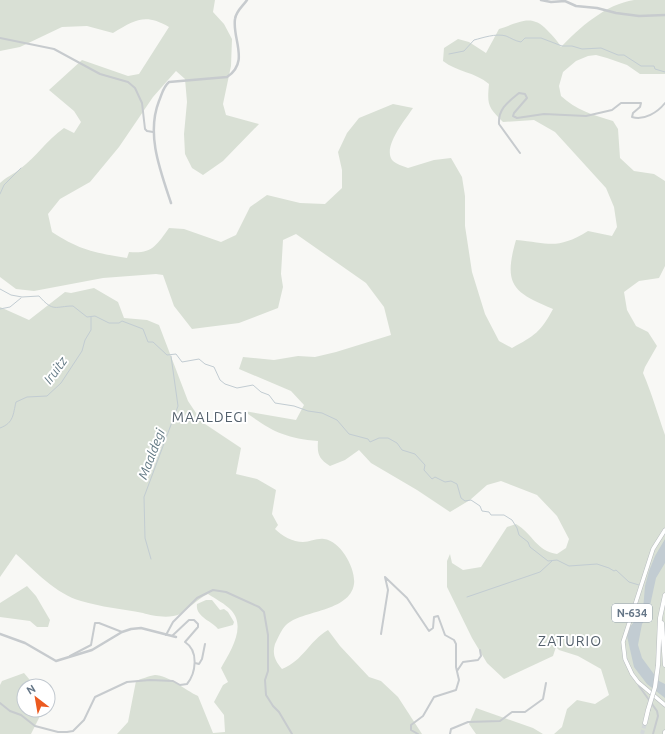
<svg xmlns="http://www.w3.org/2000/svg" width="665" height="734" viewBox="0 0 665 734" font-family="Ubuntu,sans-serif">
	<rect width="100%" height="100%" fill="#f8f8f5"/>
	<path fill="#d9e0d5" d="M0,0H215L213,12L224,24L232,39L231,66L223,104L226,115L259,124L223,161L203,175L192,168L185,154L184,134L187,102L185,79L176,71L153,97L119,147L90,182L60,199L48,214L52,232C79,250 96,253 127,258L129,252C152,254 156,246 169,228L184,229L221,242L236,235L250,207L267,195L300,203L325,204L342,188V170L338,152L347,133L359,118L393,104L413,108C406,119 381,148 393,161C396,164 403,166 408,168L434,160L451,158L462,177L465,196V226L472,272L485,314L499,341L512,348C534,336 541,332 553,309C513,292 503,285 516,240C550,243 557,250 588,231L612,236L617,227L614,207L606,188L555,132L534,120L503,122C488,107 487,105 489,84C475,72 457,72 443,61L444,48L458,39L469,42L486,53L499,29C519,23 531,13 547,30C553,36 557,40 561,47C579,28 606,4 634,0C643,0 655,0 665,0V74H640L627,65L607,58L596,55L588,56L576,61L563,72L559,86L561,96C576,110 593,115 613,121L618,129L620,158L634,171L654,174L665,181V266L659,278L639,281L624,292L627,310L636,326L648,332L657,346L645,367L643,373C652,394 658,415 665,435V734H554L562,727L567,709L577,700L595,704L609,695L601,669L578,656L559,650L556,647L553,656L504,679L487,663L472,638L447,587V561L450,554L452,563L463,570L481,567L507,527L516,524C533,534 536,551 557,554L566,548L569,539L557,516L537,495L501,481L487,485L470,500L450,512L417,490L371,463L359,450L345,460L330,466C319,459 317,454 318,441C284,438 271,431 244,411L296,420L304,405L291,391L239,369L243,357L274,360L298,356L315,357L336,352L391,335L384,307L366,283L296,234L283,240L281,274L283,287L278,308L239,323L192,329L174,306L163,275L156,274L103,278L34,291L16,289L0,277V183C6,177 14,174 20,169C36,157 47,140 64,128L74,133L81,122L74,111L49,90L82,60L128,76L139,74L169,27C145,13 135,20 113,33L87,26L62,27L20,47L0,51Z
		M94,288L118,302L124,318L147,320L159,325L188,401L202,422L241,448L236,474L257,479L276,490L272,514L278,525L275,529C282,536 293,542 303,542C310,542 317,538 324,539C341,541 356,569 354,584C350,612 302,610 286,625C281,630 278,638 275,644C272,654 275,661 282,669C304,660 308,642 328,630L340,646L369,677L381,681L398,697L422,734H117L128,722L136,681C141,679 149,676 155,675C168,675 185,690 198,696L213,733L225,732L224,715L214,702L223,685L228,682L221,668C230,652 247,627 231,610C225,604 216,599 208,594C197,599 190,608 180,614C170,619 152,616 143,613C122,609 101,607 81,601C56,594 35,571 16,554L0,577V307L29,320L65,292L71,293Z
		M27,586L36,596L50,620L48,627H37L30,621L0,617V603Z
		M206,600H212L220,610L224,609L228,612L234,622L233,625L218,629C212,621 195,617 197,604Z
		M24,673L35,686H24V710H40L41,714L31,734H0V685L2,681Z
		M476,708L533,728L543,734H476L469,724Z"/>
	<path fill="#c2ccd2" d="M665,539V563L656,578L648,615L642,624L638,645L642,658L659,681L665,684V698L647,684L634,667L627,636L630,627L643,610L645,586L649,571L655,556Z"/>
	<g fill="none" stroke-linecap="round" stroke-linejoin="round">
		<path stroke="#c2ccd2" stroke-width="1" d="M449,54L464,51L474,40C482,38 496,33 506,36C511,38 515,41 521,42L525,38H541L562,46H572L582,49L601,48L618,55H624L641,66H654L655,69L665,72
			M0,194L4,185L21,168
			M0,289L11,295L22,297L39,296C54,313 55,306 73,306L87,317L95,316L109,323H119L122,321L143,329L148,342H153L167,355L176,354L182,362L199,359L205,364L214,367L220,380L225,384L237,388L253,385L261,392L269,395L275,403L294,406L308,411L322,413L337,420L349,434L368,439L370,442L379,438H388L397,443L402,450L415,454L425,465L424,470L432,479L435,477L445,482L451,481L457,484L461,498L465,501L471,500L480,506L482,511L489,512L491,515H504L512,520L517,528L519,535L528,542L530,547L548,561L557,560L569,566L597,564L609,568L614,571L616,570L629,582L639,585
			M0,309L10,307L21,298
			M0,428C14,423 13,414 16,402L27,397L47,396L61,383L82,351L85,340L91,330V317
			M151,559L145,538L144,497L178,406L171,356
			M467,597L540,572L552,561"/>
		<path stroke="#d3d8da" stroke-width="4" stroke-dasharray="4 2" stroke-linecap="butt" d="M642,734L645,723"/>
		<g stroke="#b9bdc0" stroke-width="4.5">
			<path id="trunk" d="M665,530L653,549L623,642L625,659L632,674L638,682L665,705"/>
		</g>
		<g stroke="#b9bdc0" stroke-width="5">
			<path id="motorway" d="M662,623L665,665
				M658,665L660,618L665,595
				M645,723L648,710
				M665,734V732"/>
		</g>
		<path stroke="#c7cbce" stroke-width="2" d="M0,38L54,49L100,74L128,82L135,88L142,103L145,129L147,131L153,132
			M520,153L499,124C498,109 508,102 519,93L525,94L527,98L514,113L513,116L517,118L544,114L586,116L612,110L621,103H641L640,107L633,113L632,117C644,121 658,112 665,103
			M381,634L388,590L385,577L407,598L429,631L433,628L434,617L438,616L445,635L454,640L456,644V667L459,680L456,690L434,697L423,716L411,725V730L418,734
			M166,635L173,622L197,598L213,590L226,592L259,607L264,612L268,635V671L265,680L266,695L273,706L279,712L292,734
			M70,656L91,645L95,623H99L122,632
			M195,663L199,664L202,659L205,644
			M457,671L463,662L478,660L481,656L480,650
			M638,683L639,686L657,711L658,716L653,734
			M0,703L10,711L21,715L35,726L58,732H67L73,731L84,720L95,697L127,682L150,680L173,681L180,685L187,684C196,673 199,651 185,642L198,627V624L194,620H189L172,636
			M450,734L451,729L468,722L500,721L512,712H525L543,699L546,683"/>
		<path stroke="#c7cbce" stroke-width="2.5" d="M541,0L551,2L565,1L576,6L597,8L616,13L639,16L665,15
			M171,203C160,170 146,134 159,101C162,94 163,87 169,82L227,77C250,62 232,39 235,19C236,11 243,6 247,0
			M0,634L25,643L56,661L92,650L122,632L131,629L141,628L176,637"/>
		<use href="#trunk" stroke="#fff" stroke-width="3.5"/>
		<use href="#motorway" stroke="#fff" stroke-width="4"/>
		<g stroke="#b9bdc0" stroke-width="5" stroke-linecap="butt">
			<path id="motorway-bridge" d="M648,710L655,687L658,665"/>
		</g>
		<use href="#motorway-bridge" stroke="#fff" stroke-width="4"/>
	</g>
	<g text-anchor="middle" stroke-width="4" stroke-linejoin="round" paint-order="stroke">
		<rect fill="#fff" stroke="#939fab" stroke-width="1" x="612" y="604" width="40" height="18" rx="3"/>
		<g font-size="11" font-weight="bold" fill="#657687">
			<text x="632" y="617">N-634</text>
		</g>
		<g font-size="13" font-style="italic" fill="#617883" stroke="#fff">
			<text transform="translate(55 370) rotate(-54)" y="5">Iruitz</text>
			<text transform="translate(151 454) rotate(-69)" y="5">Maaldegi</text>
		</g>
		<g font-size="14" letter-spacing="1" fill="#53606c" stroke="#fff">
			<text x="210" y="422">MAALDEGI</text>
			<text x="570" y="646">ZATURIO</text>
		</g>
	</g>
	<g transform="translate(36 698) rotate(329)"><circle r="19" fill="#ffffff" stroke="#c1c8cf"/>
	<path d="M0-3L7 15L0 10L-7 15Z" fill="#ec5a20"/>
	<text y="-6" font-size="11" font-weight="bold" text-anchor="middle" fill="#657687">N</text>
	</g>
</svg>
